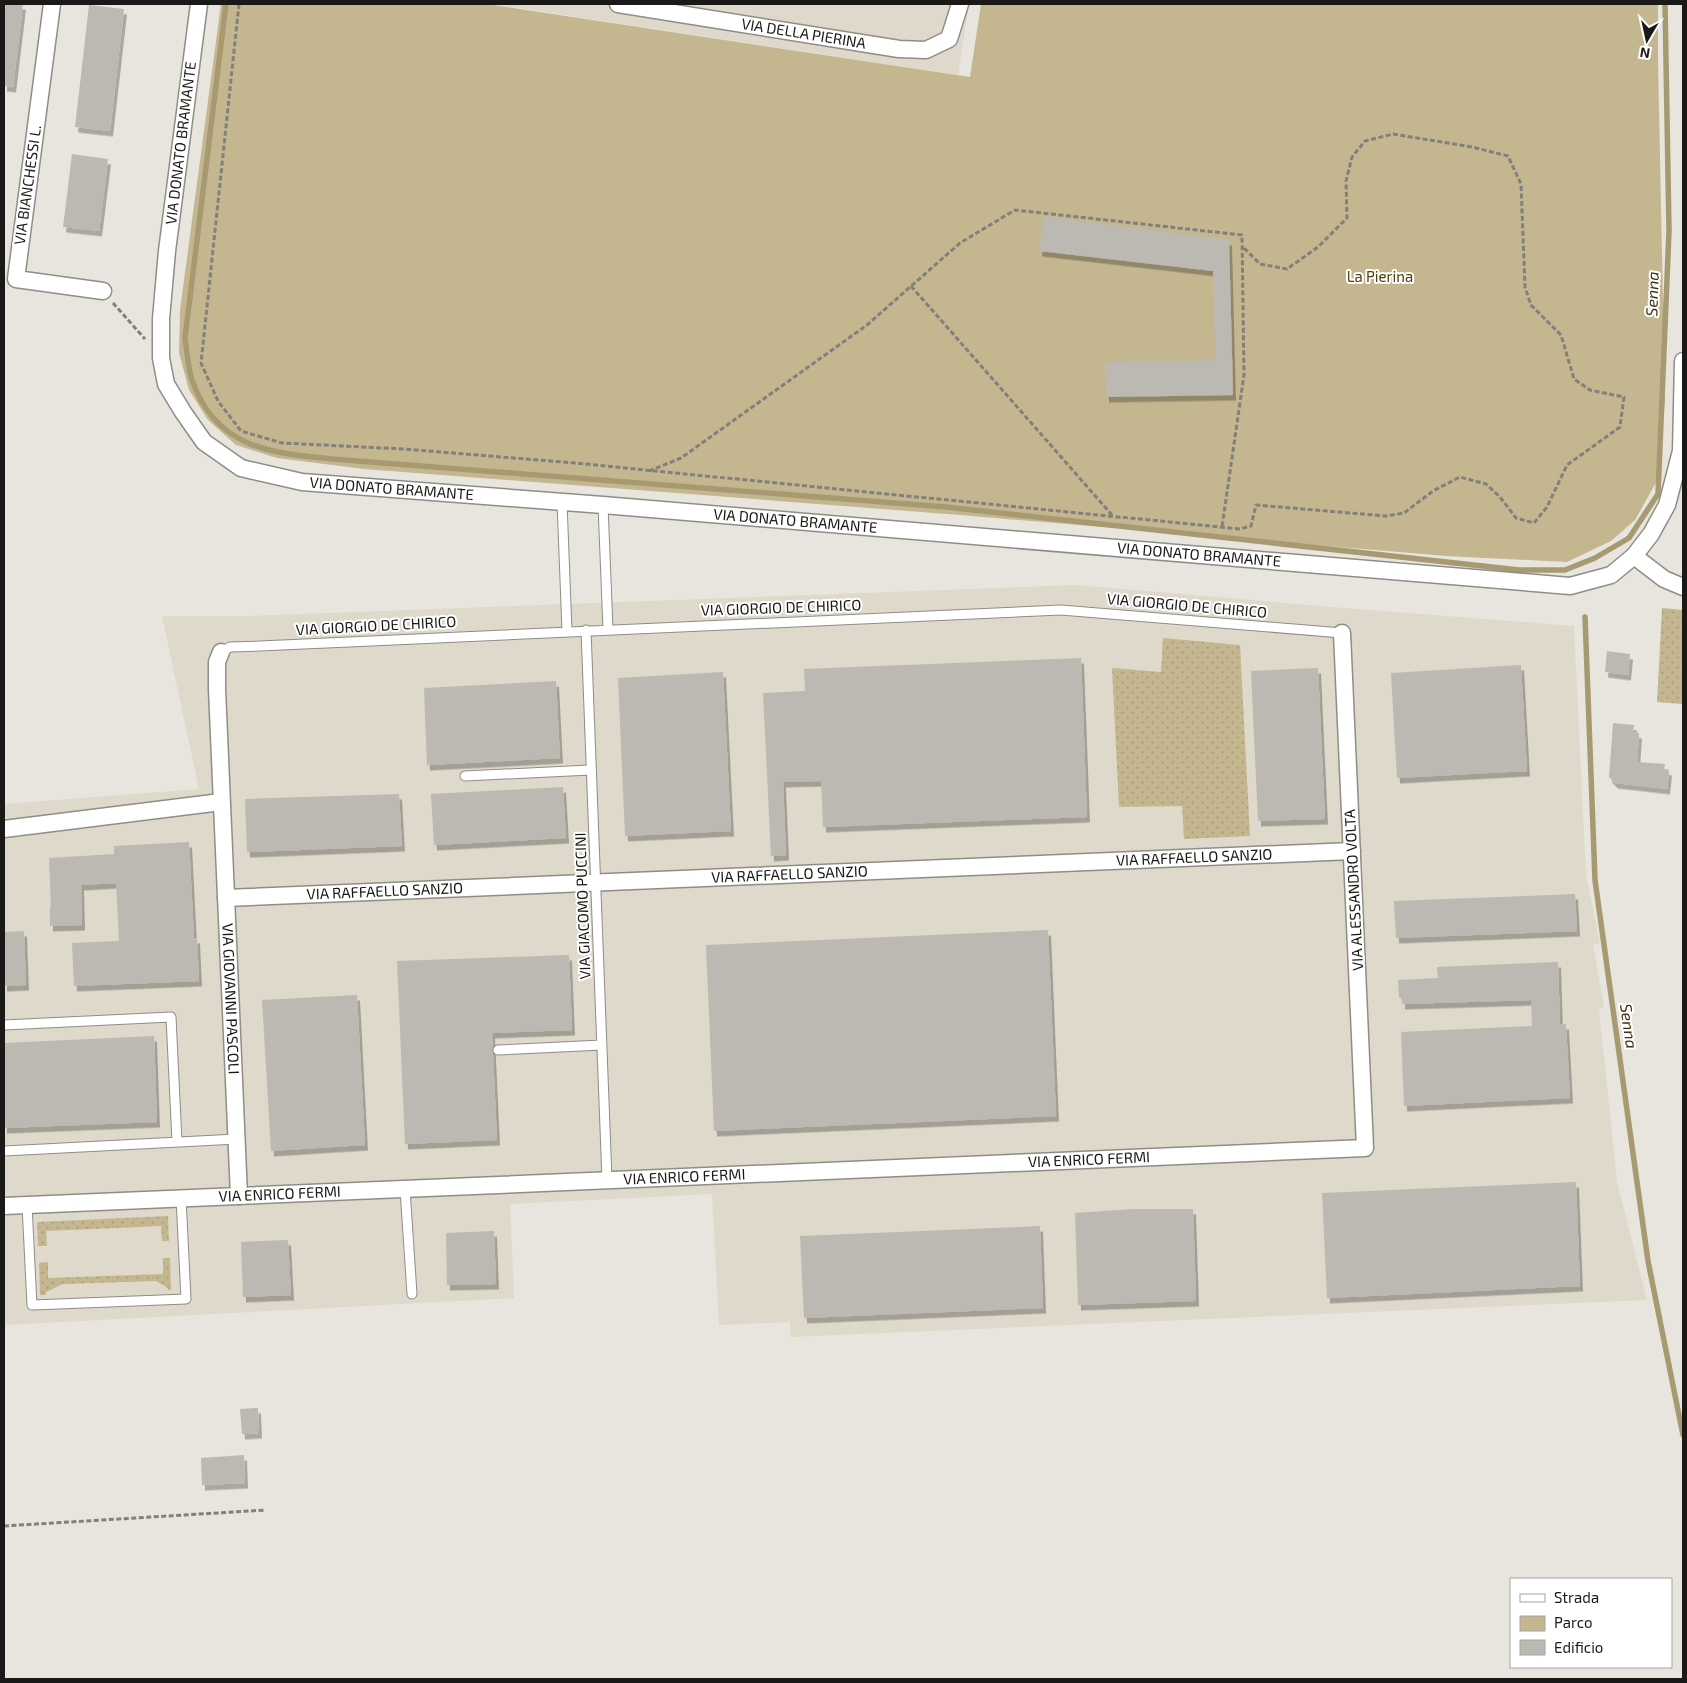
<svg xmlns="http://www.w3.org/2000/svg" width="1687" height="1683" viewBox="0 0 1687 1683" font-family="'Exo 2',sans-serif">
	<defs>
		<pattern id="grass-dots" width="8" height="8" patternUnits="userSpaceOnUse" patternTransform="scale(1.25)"><rect width="8" height="8" fill="#c4b790"/><path d="M2 2h.1M6 6h.1" fill="none" stroke="#a89d7b" stroke-width="1.8" stroke-linecap="round"/></pattern>
		<filter id="shadow"><feDropShadow dx="3" dy="5.5" stdDeviation="0" flood-color="#0004"/></filter>
	</defs>
	<rect width="100%" height="100%" fill="#e7e5dd"/>
	<path fill="#ded9ca" d="M492,4H969L958,75Z
		M1075,585L1332,607L1574,626L1586,876L1600,943L1593,944L1604,1008L1599,1009L1617,1181L1647,1300L791,1337L790,1322L719,1325L712,1194L510,1204L514,1298L4,1325V804L199,789L162,616H246Z"/>
	<path fill="url(#grass-dots)" d="M1662,608L1683,610V704L1657,702Z
		M1163,638L1240,645L1250,836L1184,839L1182,806L1119,807L1112,668L1161,672Z
		M168,1216L169,1241H162L161,1226L46,1231L47,1246H38L37,1222Z
		M163,1258H170L171,1290H168V1288L156,1281L63,1284L46,1292V1295H40L39,1263L48,1262V1278L163,1274Z"/>
	<path fill="#c4b790" d="M221,4H486L970,77L981,4H1658V59L1665,400L1657,481L1635,520L1611,541L1567,562L1446,556L960,515L364,469L277,458L236,445L208,420L189,390L179,353L180,310Z"/>
	<g fill="none" stroke-linecap="round" stroke-linejoin="round">
		<path stroke="#a89a70" stroke-width="5.5" d="M226,4L185,338C187,352 188,368 192,380C217,453 280,454 345,460L946,507L1519,570H1565L1595,558L1629,538L1658,494L1669,231L1665,4
			M1585,617L1595,880L1648,1261L1683,1435"/>
	</g>
	<path fill="#bbb9b1" filter="url(#shadow)" d="M4,4H23L13,87L4,86Z
		M89,5L124,9L110,131L75,127Z
		M72,154L108,159L99,231L63,227Z
		M1043,216L1229,240L1233,395L1106,397L1105,362L1215,360L1213,271L1039,251Z
		M1607,651L1630,654L1628,675L1605,672Z
		M1081,658L1087,817L823,827L821,781L783,782L786,855L771,856L763,693L805,691L804,669Z
		M1521,665L1527,771L1397,778L1391,673Z
		M1318,668L1325,819L1258,821L1251,671Z
		M723,672L731,831L625,836L618,678Z
		M556,681L560,758L427,765L424,688Z
		M1613,723L1634,725L1633,732L1639,733L1637,762L1665,764L1664,769L1669,770L1667,789L1615,783L1609,777Z
		M563,787L566,838L434,845L431,794Z
		M399,794L402,846L247,852L245,799Z
		M189,842L194,938H197L199,981L74,986L72,943L119,941L116,883L81,885L82,925L50,926V906H51L49,858L114,854V846Z
		M1575,894L1577,931L1396,938L1394,901Z
		M1048,930L1056,1116L714,1131L706,945Z
		M24,931L26,985L4,986V932Z
		M569,955L572,1030L492,1033L497,1140L405,1144L397,961Z
		M1558,962L1560,1024H1566L1570,1098L1404,1106L1401,1032L1532,1026L1531,1000L1402,1004V998H1399L1398,980L1438,978L1437,967Z
		M357,995L365,1145L271,1151L262,1000Z
		M154,1036L157,1122L4,1128V1043Z
		M1576,1182L1580,1286L1327,1298L1322,1193Z
		M1134,1209H1193L1196,1301L1078,1305L1075,1213Z
		M1040,1226L1043,1308L804,1318L800,1236Z
		M494,1231L496,1284L447,1285L446,1233Z
		M288,1240L291,1295L243,1297L241,1242Z
		M258,1408L259,1433L242,1434L240,1409Z
		M244,1455L245,1483L202,1485L201,1458Z"/>
	<g fill="none" stroke-linecap="round" stroke-linejoin="round">
		<g stroke="#8f8d86" stroke-width="11">
			<path id="lane" d="M562,502L567,631
				M603,505L608,629
				M586,630L607,1180
				M221,652L230,647L260,646L1061,610L1342,633
				M465,776L591,770
				M4,1025L171,1017L177,1142
				M498,1050L602,1045
				M4,1151L237,1139
				M405,1189L412,1294
				M27,1205L32,1305L186,1299L181,1198"/>
		</g>
		<g stroke="#8f8d86" stroke-width="19">
			<g id="street">
				<path d="M52,4L16,279L103,291"/>
				<path id="s1" d="M199,4L167,251L161,319V358L166,384L183,412L204,442L241,468L302,482L603,505L1570,586L1611,575L1634,556L1651,534L1667,505L1681,451L1683,361"/>
				<path id="s2" d="M618,4L899,49L926,50L949,39L960,4"/>
				<path d="M1634,556L1664,579L1683,587"/>
				<path id="s3" d="M221,652L217,662V689L239,1196"/>
				<path d="M4,829L221,802"/>
				<path id="s4" d="M226,898L1352,851"/>
				<path id="s5" d="M4,1206L1365,1148L1342,633"/>
			</g>
		</g>
		<path stroke="#82807b" stroke-width="3" stroke-dasharray="5 2.5" stroke-linecap="butt" d="M239,4L201,363L218,401L241,431L282,443L404,449L575,463L1240,529L1251,526L1256,505L1386,516L1404,513L1433,491L1460,477L1486,484L1500,497L1516,518L1534,523L1547,507L1567,465L1620,427L1624,397L1590,390L1574,379L1561,335L1531,305L1525,287L1521,184L1508,156L1472,147L1393,134L1365,141L1352,157L1346,181L1347,218L1318,247L1287,269L1260,264L1242,246
			M911,286L1112,515
			M113,303L145,339
			M649,471L681,458L867,325L960,243L1015,210L1242,235L1244,375L1222,527
			M4,1526L266,1510"/>
		<use href="#lane" stroke="#fff" stroke-width="9"/>
		<use href="#street" stroke="#fff" stroke-width="16"/>
	</g>
	<g text-anchor="middle" stroke-width="4" stroke-linejoin="round" paint-order="stroke">
		<g font-size="15" fill="#1a1917" stroke="#fff">
			<text dy="5" stroke="none"><textPath href="#s2" startOffset="188">VIA DELLA PIERINA</textPath></text>
			<text transform="translate(181 143) rotate(-83)" y="5">VIA DONATO BRAMANTE</text>
			<text transform="translate(28 185) rotate(-82)" y="5">VIA BIANCHESSI L.</text>
			<text dy="5" stroke="none"><textPath href="#s1" startOffset="650">VIA DONATO BRAMANTE</textPath></text>
			<text dy="5" stroke="none"><textPath href="#s1" startOffset="1055">VIA DONATO BRAMANTE</textPath></text>
			<text dy="5" stroke="none"><textPath href="#s1" startOffset="1460">VIA DONATO BRAMANTE</textPath></text>
			<text transform="translate(1187 606) rotate(5)" y="5">VIA GIORGIO DE CHIRICO</text>
			<text transform="translate(781 608) rotate(-2)" y="5">VIA GIORGIO DE CHIRICO</text>
			<text transform="translate(376 626) rotate(-3)" y="5">VIA GIORGIO DE CHIRICO</text>
			<text dy="5" stroke="none"><textPath href="#s4" startOffset="969">VIA RAFFAELLO SANZIO</textPath></text>
			<text dy="5" stroke="none"><textPath href="#s4" startOffset="564">VIA RAFFAELLO SANZIO</textPath></text>
			<text transform="translate(1354 890) rotate(-93)" y="5">VIA ALESSANDRO VOLTA</text>
			<text dy="5" stroke="none"><textPath href="#s4" startOffset="159">VIA RAFFAELLO SANZIO</textPath></text>
			<text transform="translate(583 906) rotate(-92)" y="5">VIA GIACOMO PUCCINI</text>
			<text dy="5" stroke="none"><textPath href="#s3" startOffset="348">VIA GIOVANNI PASCOLI</textPath></text>
			<text dy="5" stroke="none"><textPath href="#s5" startOffset="1086">VIA ENRICO FERMI</textPath></text>
			<text dy="5" stroke="none"><textPath href="#s5" startOffset="681">VIA ENRICO FERMI</textPath></text>
			<text dy="5" stroke="none"><textPath href="#s5" startOffset="276">VIA ENRICO FERMI</textPath></text>
		</g>
		<g font-size="15" fill="#50410b" stroke="#fff">
			<text x="1380" y="282">La Pierina</text>
		</g>
		<g font-size="16" font-style="italic" fill="#3c310e" stroke="#fff">
			<text transform="translate(1652 294) rotate(-88)" y="6">Senna</text>
			<text transform="translate(1629 1026) rotate(82)" y="6">Senna</text>
		</g>
	</g>
	<rect width="1687" height="1683" fill="none" stroke="#1a1917" stroke-width="10"/>
	<rect x="1510" y="1578" width="162" height="90" fill="#ffffff" stroke="#a3a3a2"/>
	<rect x="1520" y="1594" width="25" height="8" fill="#ffffff" stroke="#a3a3a2"/>
	<text x="1554" y="1603" font-size="15" fill="#1a1917">Strada</text>
	<rect x="1520" y="1616" width="25" height="15" fill="#c4b790" stroke="#a3a3a2"/>
	<text x="1554" y="1628" font-size="15" fill="#1a1917">Parco</text>
	<rect x="1520" y="1640" width="25" height="15" fill="#bbb9b1" stroke="#a3a3a2"/>
	<text x="1554" y="1653" font-size="15" fill="#1a1917">Edificio</text>
	<g transform="translate(1647 40) rotate(189)" stroke="#ffffff" stroke-width="4" paint-order="stroke">
	<path d="M0-4L9 19L0 12L-9 19Z" fill="#1a1917"/>
	<text y="-8" font-size="14" font-weight="bold" text-anchor="middle" fill="#1a1917">N</text>
	</g>
</svg>
